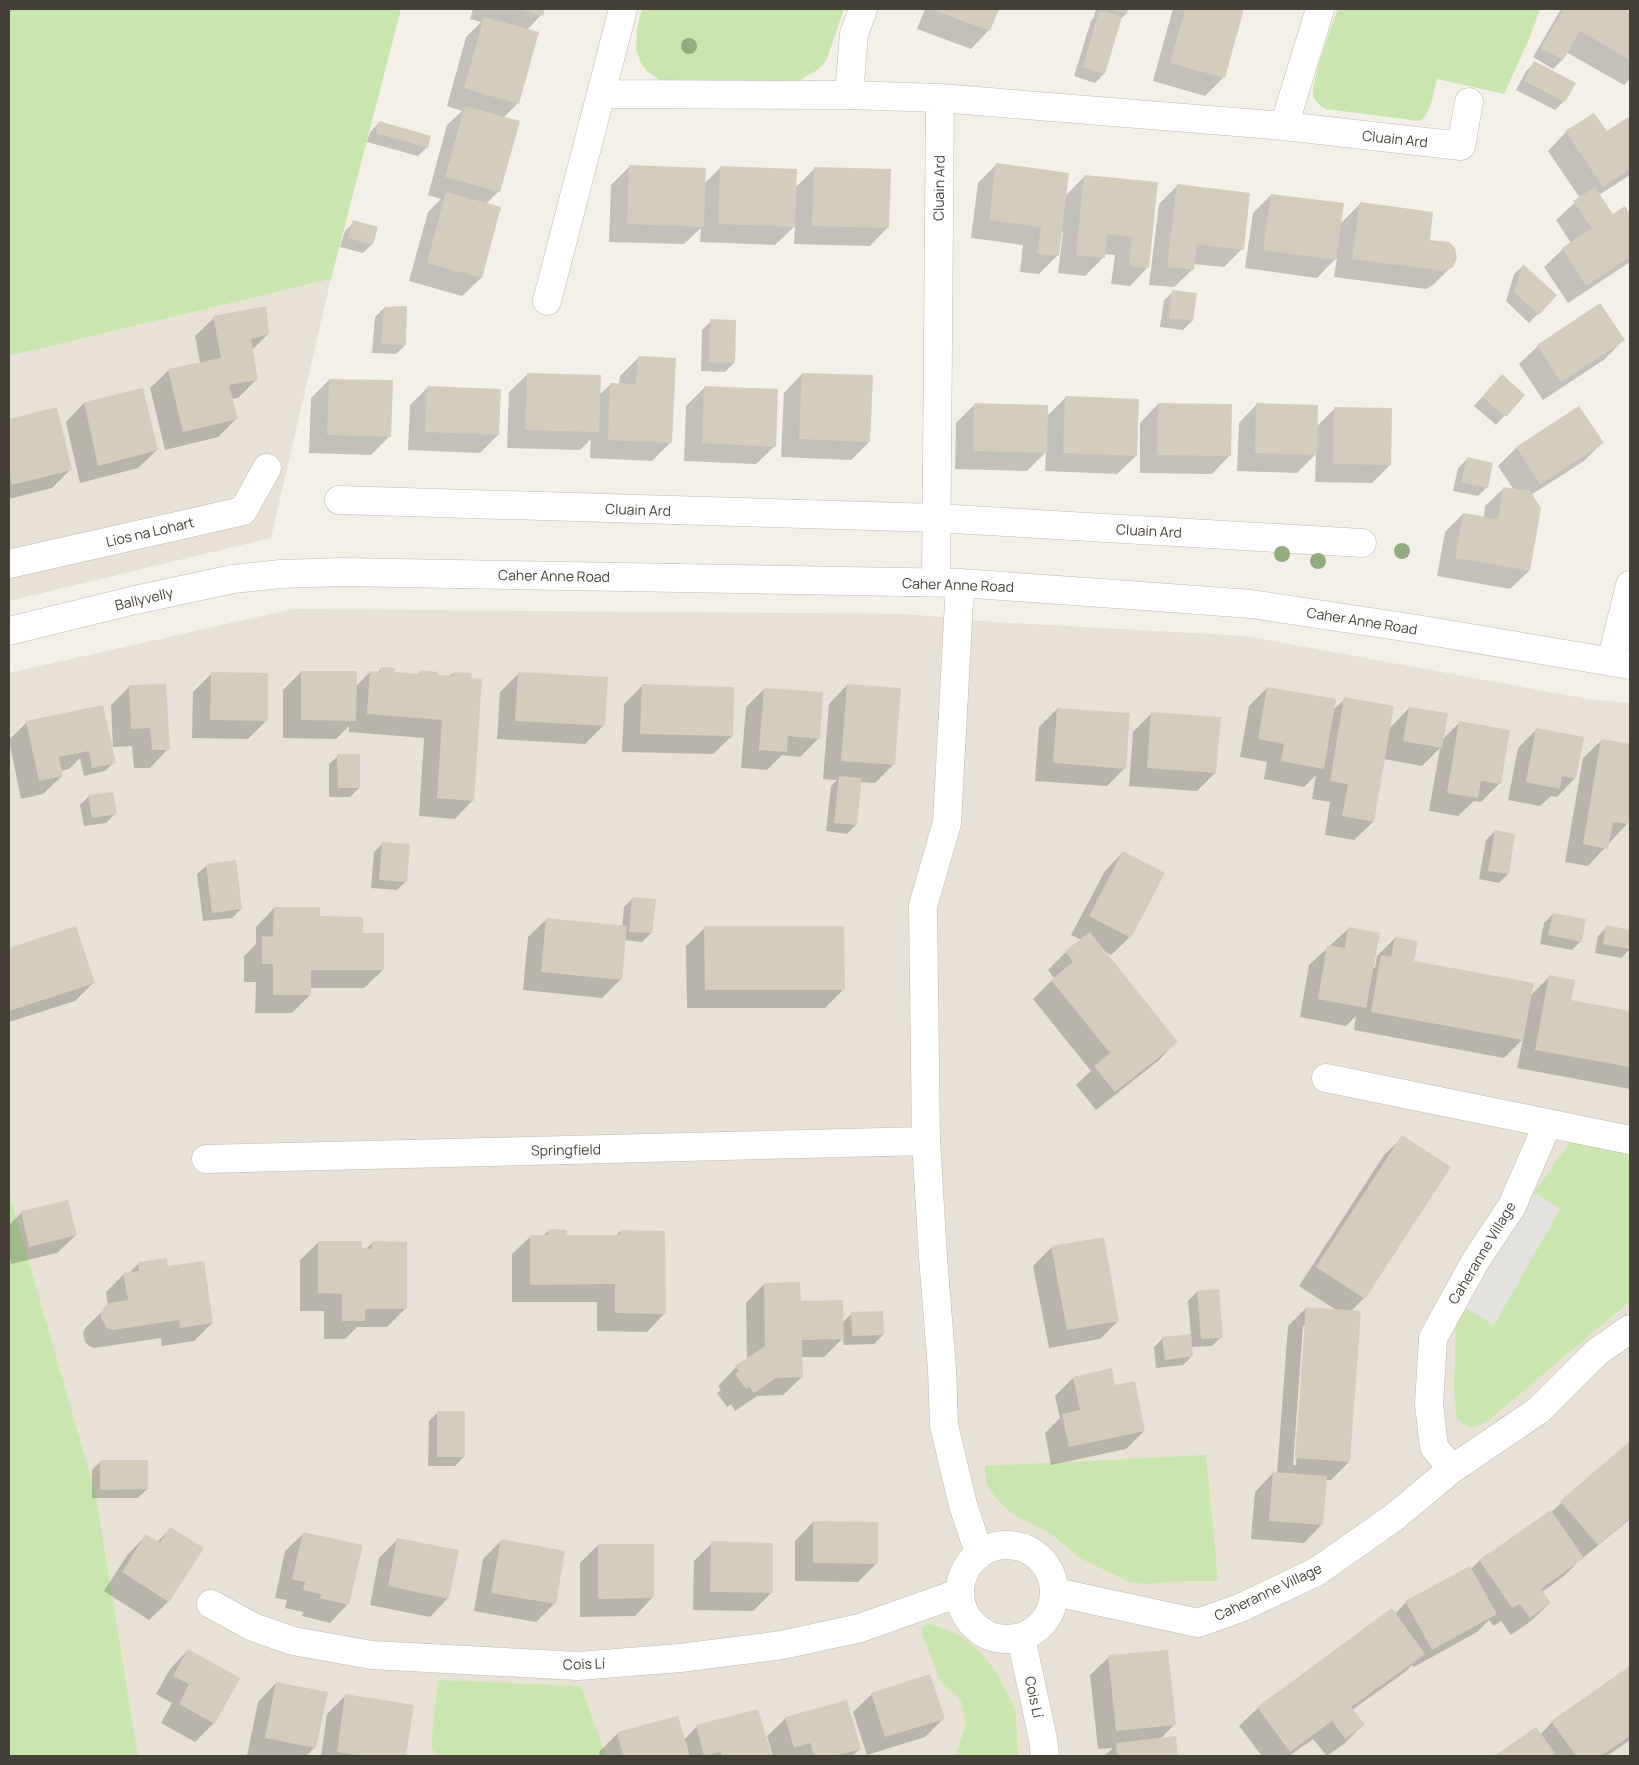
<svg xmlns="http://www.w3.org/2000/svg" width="1639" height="1765" viewBox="0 0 1639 1765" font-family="Manrope,sans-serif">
	<rect width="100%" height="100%" fill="#f3f0e7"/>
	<path fill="#e7e2d5" d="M331,279L271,538L9,601V356Z
		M293,609L907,614L992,622L1246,636L1588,699L1630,703V1756H138L96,1495L9,1192V673Z"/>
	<path fill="#c9e6b0" d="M9,9H401L331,279L9,356Z
		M642,9H844L827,59L819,69L795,83L666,84L648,72L641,63L636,49L637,29Z
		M1338,9H1540L1530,37L1504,94L1437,79C1433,93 1432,112 1420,121L1326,109C1320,106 1315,102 1313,95C1311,83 1332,22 1338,9Z
		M1571,1141L1630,1152V1301L1489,1420L1478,1426L1469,1428L1457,1419L1454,1390L1456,1319L1467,1309L1494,1324L1560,1209L1534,1193Z
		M9,1192L96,1495L138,1756H9Z
		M1206,1455L1218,1581H1183L1145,1584L1130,1582L1098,1567L1078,1557L1054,1536L1010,1512L996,1498L986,1483L985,1466Z
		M930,1624C968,1634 991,1658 1007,1693C1010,1698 1014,1704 1015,1710C1017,1725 1017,1741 1018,1756H956L966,1723L961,1701L941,1682L922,1634L923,1626Z
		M438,1680L581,1686L606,1756H436L431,1746Z"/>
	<path fill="#e4e2de" d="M1534,1193L1560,1209L1494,1325L1467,1309Z"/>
	<path fill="#0003" fill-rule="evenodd" d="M473,9H543L541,15L527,30L518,103L503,118L499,191L486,204L500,208L481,278L462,296L409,281L428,212L441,199L428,195L447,125L462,111L447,106L466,37L481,22L470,19Z
		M925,9H997L989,30L971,49L917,29Z
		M1096,9H1127L1126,14L1120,19L1104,74L1095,83L1074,76L1091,21L1095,16H1094Z
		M1174,9H1243L1224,77L1205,96L1153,81L1172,12Z
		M1561,9H1623L1630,13V79L1624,85L1566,52L1562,60L1553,69L1533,57Z
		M1535,63L1564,101L1555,110L1516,90L1526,71Z
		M1630,118V175L1599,195L1613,216L1625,208L1630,216V262L1568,303L1544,267L1563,249L1571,243L1556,220L1580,198L1548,151L1566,132L1606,133Z
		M379,123L427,147L418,156L367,142L370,132Z
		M996,165L1065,196L1085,176L1157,183L1148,267L1130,286L1111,284L1115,255L1104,254V257L1085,276L1058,273L1063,232H1060L1057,256L1039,274L1020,272L1023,245L971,238L978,183Z
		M629,167L704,184L720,168L795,188L815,168L888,227L870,246L794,244L795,226L775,245L700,242L701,228L684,244L609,242L611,185Z
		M1178,185L1242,249L1224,267L1193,264V269L1174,287L1149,285L1159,204Z
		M1271,195L1340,224L1360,204L1428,241L1452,266L1433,285L1426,289L1334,277L1337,257L1317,278L1245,268L1253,213Z
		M354,222L372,244L363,253L340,247L345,231Z
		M1523,266L1555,296L1529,323L1506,301L1514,274Z
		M1173,292L1192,321L1183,330L1160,327L1164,300Z
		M1600,305L1623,340L1605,359L1543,400L1519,364L1538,346Z
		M384,308L405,345L396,354L372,353L375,317Z
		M214,318L268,334L252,350L256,380L238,398L232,399L236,419L218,437L165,450L150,388L169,370L200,363L195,336Z
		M711,321L734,363L725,372L701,371L702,330Z
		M638,358L671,442L652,461L590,458L591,439L580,450L507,448L509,392L528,374L599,395L611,384H619L620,376Z
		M802,374L869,442L851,460L781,457L784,393Z
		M329,380L390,436L371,455L309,453L311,398Z
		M1493,385L1523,395L1496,425L1474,406Z
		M428,387L498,435L480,453L408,450L410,405Z
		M705,387L775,446L756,464L684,461L686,406Z
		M1066,397L1138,401L1136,456L1117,474L1045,471L1046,452L1027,471L955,469L956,423L975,404L1047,416Z
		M84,403L157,450L138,468L80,483L66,422Z
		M1158,404L1230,455L1212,474L1140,473V423Z
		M1257,404L1316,427L1335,408L1390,465L1372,483L1315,482L1316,454L1297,473L1237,471L1239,423Z
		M1579,407L1602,443L1584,461L1531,495L1529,571L1510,589L1437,576L1445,532L1463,514L1484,518L1485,506L1504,488L1514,490L1498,466L1516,448Z
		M56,409L71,469L52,488L9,499V420Z
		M1467,459L1487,487L1478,496L1453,491L1458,468Z
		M381,669L394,674L417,675L420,672L437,676L449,677L453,673L473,800L455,819L419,816L424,738L349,732V726L336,739L283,738V690L301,672L355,687L370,672L377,673Z
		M519,673L604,725L585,744L497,739L500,692Z
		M211,674L266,721L248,739L192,738L193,692Z
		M165,685L168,749L150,768H134L132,746L113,747L111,705L129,687Z
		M847,685L893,765L875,783L860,782L856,825L847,834L826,831L831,786L837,780L823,779L829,704Z
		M642,686L732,736L713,754L622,752L624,704Z
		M1267,688L1333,710L1345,699L1389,729L1409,708L1442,740L1459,723L1500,783L1481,802L1474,801L1458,816L1429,811L1440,748L1422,766L1384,759L1373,822L1354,840L1325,835L1330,802L1312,799L1316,775L1304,787L1264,779L1267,762L1240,757L1249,706Z
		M764,689L818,739L800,757L782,755L767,770L741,768L746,707Z
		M1057,709L1125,768L1107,786L1035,781L1039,727Z
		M1152,713L1215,773L1197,791L1129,786L1133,732Z
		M27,722L114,762L105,771L84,776L80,758L69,769L61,771L62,776L43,794L21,799L9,740Z
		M1536,730L1575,778L1557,797L1551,796L1540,806L1508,800L1518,748Z
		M1602,740L1630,745V807L1627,824L1588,866L1565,862L1583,758Z
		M338,756L359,788L350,797H329V764Z
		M89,796L115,814L106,823L84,826L80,805Z
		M1495,831L1508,874L1499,883L1479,879L1486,840Z
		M383,843L406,881L397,890L371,888L374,852Z
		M1123,852L1130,937L1111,955L1104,951L1176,1042L1158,1061L1096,1110L1076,1085L1091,1071L1033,999L1054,978L1048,970L1066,952L1082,940L1071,935L1105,871Z
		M206,866L241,909L232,918L203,921L197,874Z
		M633,898L651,933L642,942L624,940L620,980L602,998L523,990L528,937L547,919L622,927L624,907Z
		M274,908L318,917L362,934L383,970L364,988H310V995L292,1013H255L256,982H244V956L256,944V927Z
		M1553,914L1581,941L1572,950L1540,944L1544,923Z
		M1607,927L1630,931V949L1621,958L1595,953L1598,936Z
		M75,928L93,983L75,1001L9,1022V949Z
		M705,928L844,989L825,1008H687L686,946Z
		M1349,928L1372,967L1375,968L1377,956L1395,938L1413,962L1530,996L1549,977L1569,1001L1630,1012V1089L1517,1068L1523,1039L1504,1058L1354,1030L1356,1016L1346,1026L1300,1017L1309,965Z
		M1403,1137L1364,1298L1351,1311L1349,1462L1331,1480H1325L1322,1524L1304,1543L1251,1539L1255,1492L1273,1473L1277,1474L1288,1326L1306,1308L1336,1310L1299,1286L1384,1155ZM1303,1326H1306L1296,1465H1293Z
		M22,1212L76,1235L57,1253L11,1264L9,1253V1225Z
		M549,1230L566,1236H616L620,1231L665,1313L647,1332L597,1331V1302H512V1254L531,1236H543Z
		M319,1242L365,1250L372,1243L405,1309L387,1327H357L345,1339H324V1311H300V1260Z
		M1052,1247L1118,1321L1100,1339L1049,1348L1033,1266Z
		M139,1263L167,1268L212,1323L194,1341L162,1346L161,1338L94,1348L89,1346L85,1342L83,1332L86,1327L108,1306L106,1292L124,1274L129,1273Z
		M764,1284L842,1323L852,1313L883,1335L874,1344L844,1345L843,1338L824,1357H801L802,1377L783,1395L757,1396L735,1411L731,1404L727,1407L717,1393L721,1390L718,1386L736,1367L747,1360L746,1303Z
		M1197,1292L1221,1337L1212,1346L1191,1347L1192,1356L1183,1365L1156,1368L1154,1347L1163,1338L1191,1335L1188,1301Z
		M1073,1378L1144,1431L1126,1449L1051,1465L1045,1433L1060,1418L1055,1396Z
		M438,1412L464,1457L455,1466H428L429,1421Z
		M1630,1443V1519L1578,1562L1564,1576L1542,1592L1550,1603L1531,1621L1511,1635L1501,1621L1494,1626L1489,1620L1477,1632L1414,1667L1412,1665L1405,1672L1352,1710L1363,1725L1345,1743L1327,1756L1313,1739L1289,1756H1262L1239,1726L1258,1708L1395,1614L1406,1602L1470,1570L1479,1561L1551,1512Z
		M101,1461L147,1489L138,1498H92V1470Z
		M813,1522L876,1564L858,1582L795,1581V1541Z
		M171,1528L202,1548L168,1602L149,1620L104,1591L128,1554L146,1536L157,1542Z
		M304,1533L348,1604L330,1623L302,1616L303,1612L285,1608L287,1600L275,1598L285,1551Z
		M398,1539L448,1598L430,1617L370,1605L379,1558Z
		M501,1541L554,1604L536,1622L474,1611L483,1559Z
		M712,1543L771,1593L753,1611L693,1610L694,1561Z
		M598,1545L653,1597L635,1616L580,1617V1563Z
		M188,1650L239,1678L214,1723L195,1742L161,1723L172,1703L156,1694L170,1669Z
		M1109,1657L1174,1725L1160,1739L1175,1738L1176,1756H1104L1113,1748L1098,1749L1090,1675Z
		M1630,1667V1740L1607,1756H1495L1535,1728L1540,1735L1552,1722Z
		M276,1683L315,1747L306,1756H247L258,1702Z
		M872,1694L943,1719L925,1737L867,1755L853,1712Z
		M346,1695L413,1706L405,1756H321L327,1714Z
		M757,1710L770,1756H600L599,1752L617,1734L677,1717L684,1740L697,1726Z
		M786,1718L860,1749L852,1756H773L767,1736Z"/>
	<path fill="#d4cdbc" d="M518,9H545L543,16Z
		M935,9H999L990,31L935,11Z
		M1110,9H1128L1127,14Z
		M1185,9H1244L1225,78L1170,63Z
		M1564,9H1625L1630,12V60L1580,31L1563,60L1541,48Z
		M1099,10L1122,17L1105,74L1083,67Z
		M484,17L539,32L519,104L464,88Z
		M1534,61L1576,83L1565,102L1524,81Z
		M465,106L520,121L500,192L445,177Z
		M1594,113L1607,131L1630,116V169L1603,187L1565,131Z
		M379,121L431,136L428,148L376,133Z
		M996,163L1069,173L1059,256L1037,254L1041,227L989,220Z
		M629,165L706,168L704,227L627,224Z
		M720,166L797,169L795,227L718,224Z
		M814,167L891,169L889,228L812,226Z
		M1084,175L1158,182L1149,268L1129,266L1132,237L1107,234L1105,258L1076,255Z
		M1177,184L1250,193L1244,250L1197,244L1194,270L1167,267Z
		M1595,187L1613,214L1625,206L1630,214V257L1586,286L1562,248L1592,228L1573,201Z
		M446,192L501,207L482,278L427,263Z
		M1271,194L1344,203L1336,260L1263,250Z
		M1360,202L1433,212L1430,240L1449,242L1455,248L1457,258L1453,267L1445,271L1352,259Z
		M353,220L378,227L373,245L348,238Z
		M1523,264L1557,295L1539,315L1514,292Z
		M1172,290L1197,293L1193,321L1169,318Z
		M1600,303L1625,340L1561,382L1537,345Z
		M266,306L269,334L251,339L258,380L229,385L238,419L183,432L168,369L221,358L213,316Z
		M407,306L406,345L381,344L384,307Z
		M710,319L736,320L735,363L709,362Z
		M638,356L676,358L672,443L608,440L610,383L636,384Z
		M527,373L601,375L599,432L525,430Z
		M802,373L873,375L870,442L799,439Z
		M1502,374L1525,395L1506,417L1482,397Z
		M329,379L393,380L391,437L327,435Z
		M427,386L501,389L499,435L425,432Z
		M704,386L778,389L776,447L702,443Z
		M143,388L158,450L98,466L84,402Z
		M1065,396L1139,399L1137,456L1063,453Z
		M974,403L1048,405L1047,453L973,451Z
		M1158,403L1232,404L1231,456L1157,455Z
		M1256,403L1318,405L1317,455L1255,453Z
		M1579,406L1604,443L1540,484L1516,447Z
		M57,407L72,470L12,485L9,472V419Z
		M1334,407L1392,408L1391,465L1333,464Z
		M1467,457L1493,463L1488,488L1461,482Z
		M1503,487L1530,491L1541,508L1530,571L1455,558L1463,513L1498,519Z
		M381,667L395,668V672L419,674L420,670L438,672V675L453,676V672L472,673L471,678L482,679L474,801L437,798L442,720L367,714L370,671L381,672Z
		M301,671H357L356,721L301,720Z
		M211,672L268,673V721L210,720Z
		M518,672L608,677L605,726L515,721Z
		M166,684L170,750H152L150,728L131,729L129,685Z
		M642,684L734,687L733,736L640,734Z
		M847,684L901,688L895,765L841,761Z
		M1267,687L1336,699L1324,769L1281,761L1284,744L1258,739Z
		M764,688L823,692L820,739L788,736L787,752L759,750Z
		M1344,697L1394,706L1374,822L1342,816L1348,784L1330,781Z
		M103,705L116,763L92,768L89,751L59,757L63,776L39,781L26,721Z
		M1409,707L1448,713L1442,748L1403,741Z
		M1057,708L1130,713L1126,769L1053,763Z
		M1151,712L1221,717L1216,773L1147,768Z
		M1459,721L1510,730L1501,784L1481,781L1478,798L1447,793Z
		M1536,728L1584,737L1576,779L1562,776L1560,789L1526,782Z
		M1601,739L1630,744V814L1628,824L1613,822L1608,849L1583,844Z
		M337,754H360V788H338Z
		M839,776L862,778L857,825L834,823Z
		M113,792L117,814L92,818L88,795Z
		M1495,830L1515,834L1509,874L1488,871Z
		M382,842L410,844L407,882L379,880Z
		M1123,851L1165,873L1131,938L1089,916Z
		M236,860L242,909L212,913L206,864Z
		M632,897L656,899L652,933L629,932Z
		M274,907H320V916L363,917V933H384V970H311V995H273V964H262V936L273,937Z
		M1553,913L1586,919L1582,942L1548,935Z
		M546,918L627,926L622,980L541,972Z
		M1606,925L1630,930V949L1603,944Z
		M76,926L95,983L9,1011V948Z
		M704,926H844L845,990H705Z
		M1348,927L1380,933L1366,1008L1318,999L1327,945L1345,948Z
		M1090,932L1178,1042L1115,1092L1094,1066L1110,1053L1051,980L1073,962L1065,951Z
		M1395,937L1418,941L1414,961L1534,983L1523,1040L1371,1012L1381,955L1391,957Z
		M1549,975L1575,980L1571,1000L1630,1011V1067L1535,1050Z
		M1402,1135L1451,1167L1365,1299L1316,1267Z
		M68,1200L77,1235L29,1247L21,1211Z
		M549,1229L567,1230V1235H620V1230L665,1231L666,1314L615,1313V1284L530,1285V1235H548Z
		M1104,1237L1119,1321L1067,1330L1051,1246Z
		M318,1241H362V1248L372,1249V1241L407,1242V1309H365V1321H342V1294L318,1293Z
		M167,1258L168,1266L204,1261L213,1323L180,1328L179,1320L113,1330L107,1328L101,1318V1312L104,1307L109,1303L128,1300L123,1273L139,1271L138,1262Z
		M800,1282L801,1301L843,1300L844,1339L802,1340L803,1377L776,1378L754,1393L749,1387L746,1389L735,1374L739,1371L735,1366L765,1346L764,1283Z
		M1219,1289L1223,1338L1201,1339L1197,1291Z
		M1306,1307L1361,1311L1350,1462L1295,1458Z
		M883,1311L884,1335L852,1336L851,1312Z
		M1191,1334L1193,1356L1165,1360L1162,1337Z
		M1112,1368L1115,1385L1135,1381L1145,1431L1069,1447L1062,1414L1080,1410L1073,1377Z
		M437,1411H465V1457H437Z
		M1630,1441V1518L1598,1545L1560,1501Z
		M100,1460H148V1489L100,1490Z
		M1273,1472L1327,1476L1323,1525L1269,1521Z
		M1551,1510L1584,1558L1541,1589L1551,1603L1530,1618L1520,1604L1512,1608L1479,1560Z
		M813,1521L878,1522V1564L813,1563Z
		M170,1527L204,1548L169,1602L122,1572L146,1534L160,1543Z
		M303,1532L363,1545L349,1605L320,1598L321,1594L303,1590L305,1582L292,1579Z
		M397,1538L459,1550L449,1599L388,1586Z
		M501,1539L565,1551L556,1604L491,1593Z
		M711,1541L773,1543V1593L710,1592Z
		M598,1544H654V1598L598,1599Z
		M1470,1566L1497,1614L1432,1650L1405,1601Z
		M1392,1608L1425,1654L1351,1707L1365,1725L1345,1739L1332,1721L1290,1752L1257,1707Z
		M188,1649L240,1678L215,1724L179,1704L189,1684L173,1676Z
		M1168,1650L1176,1725L1116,1731L1108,1655Z
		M1630,1666V1736L1601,1756H1576L1551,1721Z
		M930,1674L945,1719L885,1737L871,1693Z
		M276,1682L328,1692L316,1748L265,1738Z
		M345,1694L414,1705L406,1756H361L337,1752Z
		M847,1700L861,1749L835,1756H814L810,1743L794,1748L785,1717Z
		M758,1709L772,1756H722L721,1752L704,1756L696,1725Z
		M678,1716L690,1756H623L617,1732Z
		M1536,1727L1557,1756H1493L1503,1750Z
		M1176,1736L1178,1756H1117L1116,1743Z"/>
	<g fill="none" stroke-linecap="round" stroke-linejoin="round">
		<g stroke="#c1bbac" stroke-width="29">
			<path id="minor" d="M601,94L849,95L940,98L1284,126L1461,146L1469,102
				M849,95L854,34L863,9
				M1284,126L1320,9
				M547,301L623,9
				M339,500L936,518L1362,543
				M9,564L243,511L267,468
				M936,583L940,98
				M960,583L947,823L923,906L926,1141L933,1257L942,1369L944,1425L963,1505L979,1553
				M9,631L135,600L233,579L281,574L341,572L960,583L1129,595L1251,604L1417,629L1630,665
				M1611,662L1630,585
				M1326,1078L1630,1140
				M206,1159L926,1141
				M1452,1469L1434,1447L1429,1404L1433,1338L1476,1260L1512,1206L1548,1123
				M960 1592a47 47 0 1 1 94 0a47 47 0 1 1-94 0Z
				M1055,1592L1198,1623L1240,1608L1316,1572L1393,1518L1452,1469L1539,1410L1597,1352L1630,1329
				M211,1604L253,1627L293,1641L372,1655L578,1666L680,1658L782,1645L860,1628L959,1593
				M1021,1638L1043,1739L1045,1756"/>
		</g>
		<use href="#minor" stroke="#fff" stroke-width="28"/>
	</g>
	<g fill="#91ad7f">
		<circle cx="689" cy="46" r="8"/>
		<circle cx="1402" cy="551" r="8"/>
		<circle cx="1282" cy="554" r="8"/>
		<circle cx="1318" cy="561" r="8"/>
	</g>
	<g text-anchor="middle" stroke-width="4" stroke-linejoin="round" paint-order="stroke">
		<g font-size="14" fill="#464136" stroke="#fff">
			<text transform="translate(1395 139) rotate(6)" y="5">Cluain Ard</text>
			<text transform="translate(939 188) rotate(-89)" y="5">Cluain Ard</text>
			<text transform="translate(638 510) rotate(2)" y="5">Cluain Ard</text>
			<text transform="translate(1149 531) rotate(3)" y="5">Cluain Ard</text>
			<text transform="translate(150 532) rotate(-13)" y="5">Lios na Lohart</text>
			<text transform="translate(554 576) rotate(1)" y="5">Caher Anne Road</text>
			<text transform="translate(958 585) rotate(2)" y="5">Caher Anne Road</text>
			<text transform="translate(144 599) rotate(-13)" y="5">Ballyvelly</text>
			<text transform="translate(1362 621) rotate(9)" y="5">Caher Anne Road</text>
			<text transform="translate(566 1150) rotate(-1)" y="5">Springfield</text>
			<text transform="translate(1482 1253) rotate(-59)" y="5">Caheranne Village</text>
			<text transform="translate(1268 1592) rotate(-25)" y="5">Caheranne Village</text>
			<text transform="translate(584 1664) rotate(-2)" y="5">Cois Lí</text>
			<text transform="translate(1034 1697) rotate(78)" y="5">Cois Lí</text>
		</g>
	</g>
	<rect width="1639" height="1765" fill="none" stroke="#464136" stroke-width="20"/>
</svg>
